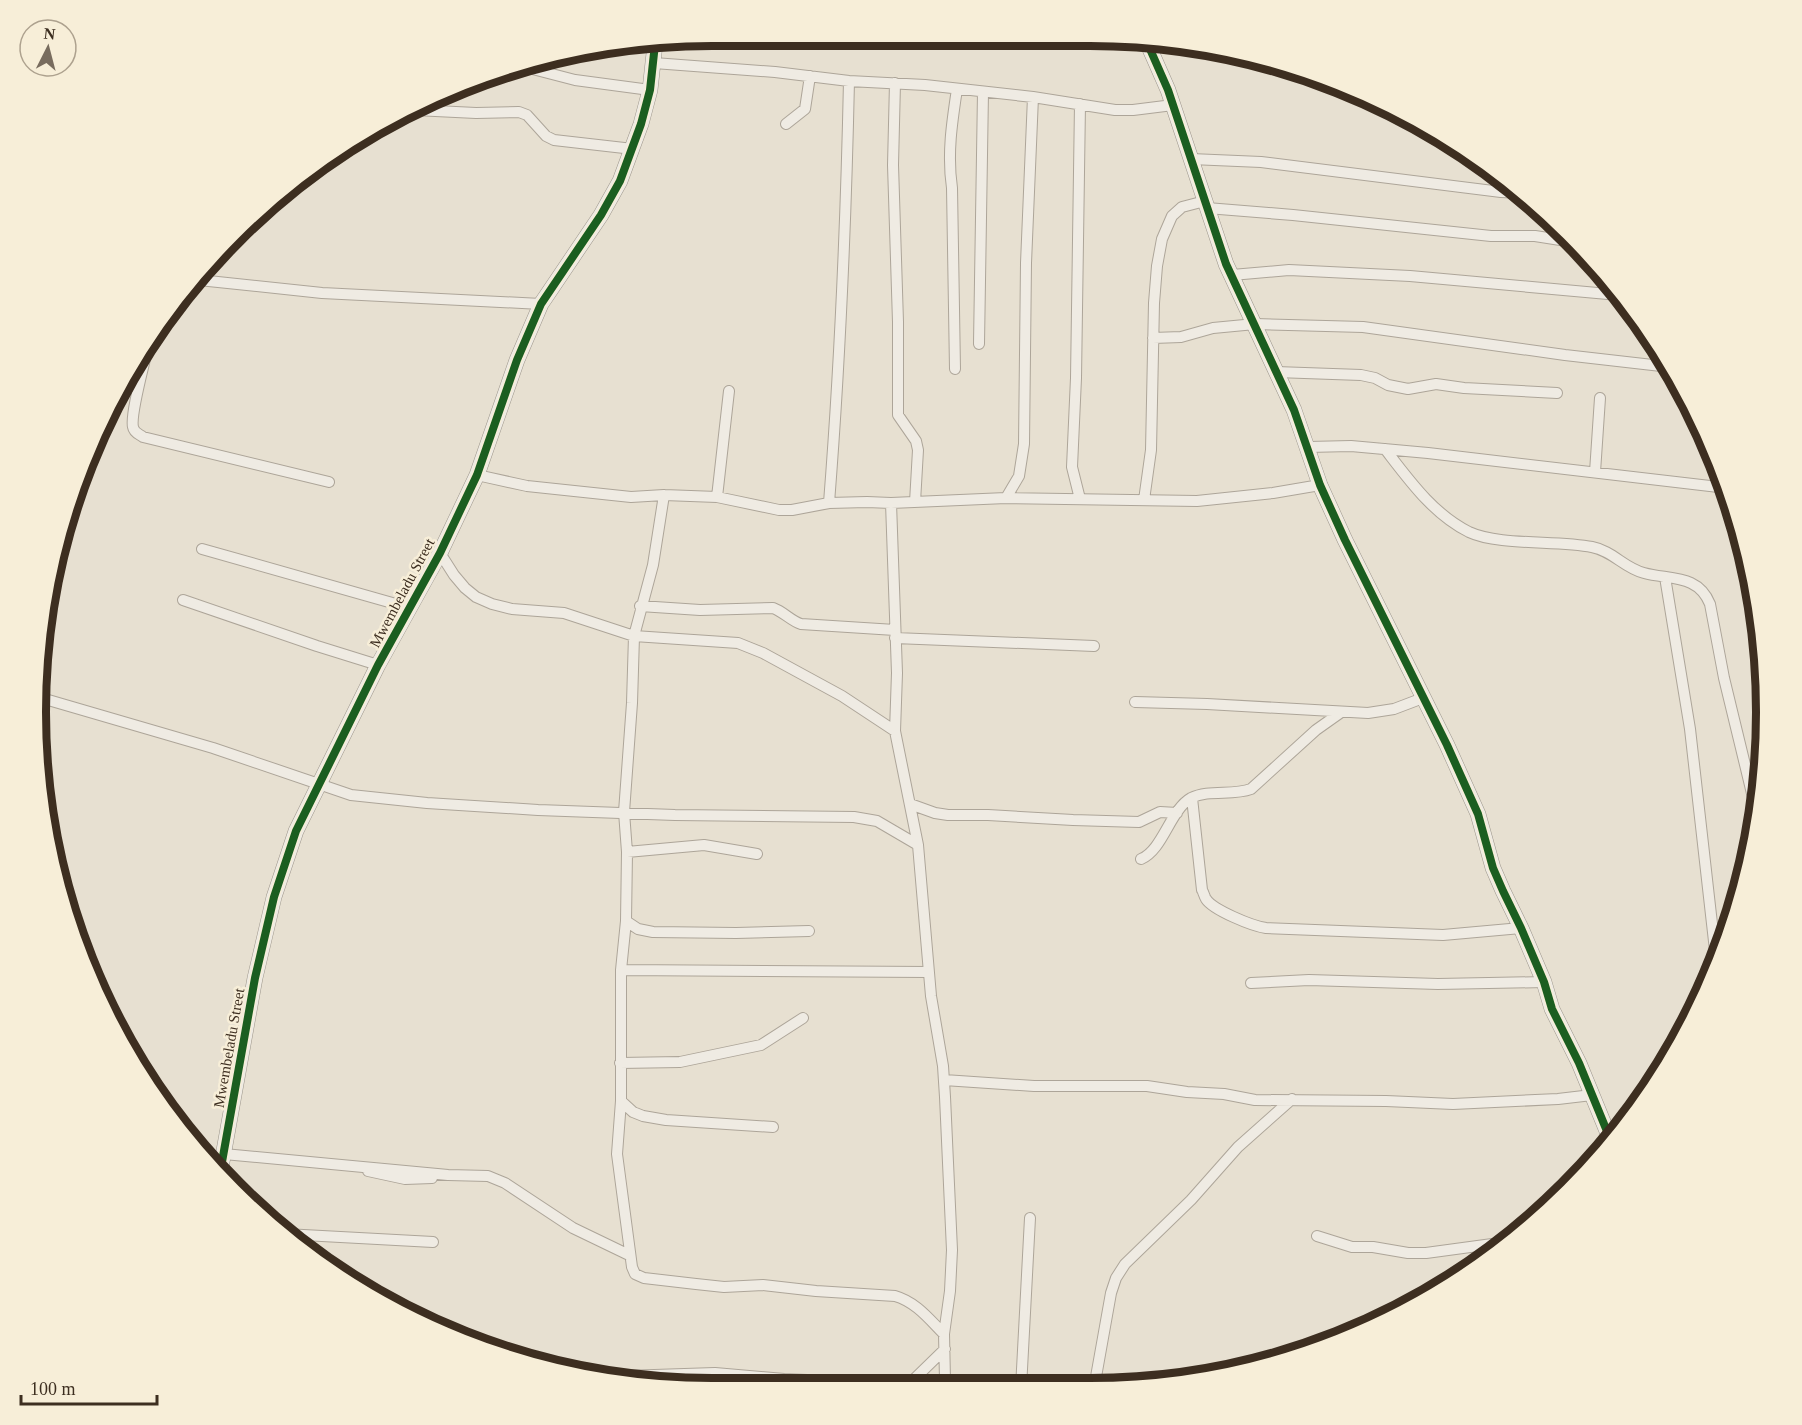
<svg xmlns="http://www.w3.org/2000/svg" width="1802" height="1425" viewBox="0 0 1802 1425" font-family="'Times New Roman',serif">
	<rect width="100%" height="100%" fill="#e7e0d1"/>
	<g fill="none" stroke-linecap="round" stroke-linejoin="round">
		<g stroke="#ada599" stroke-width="12">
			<path id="street" d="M654,63L775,72L849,81L925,85L1033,97L1115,110H1133L1173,105
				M521,66L575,80L650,90
				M895,83L893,165L898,322V415L916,441L918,450L915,502
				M1080,104L1076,378L1072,467L1080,499
				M415,110L476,113L519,112L527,115L546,136L554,140L633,149
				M786,124L805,109L810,76
				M1191,159L1261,162L1501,192L1521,193
				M1207,208L1293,215L1491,236H1535L1573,242
				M1232,275L1289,270L1410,276L1619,295
				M199,280L322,293L541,304
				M1153,338L1181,337L1213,328L1255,324L1363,327L1565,355L1670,367
				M979,344L983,92
				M148,346C145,362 130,414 133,427C134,433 139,434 143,437L329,482
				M955,369L952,188C947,154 952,122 957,89
				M1276,372L1361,375L1375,378L1388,385L1408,389L1436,384L1464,388L1557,393
				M1308,447L1351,446L1428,453L1727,488
				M1385,449C1409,480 1433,514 1469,532C1499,546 1557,540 1592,547C1613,551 1624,568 1644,573C1670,580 1698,574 1710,604L1724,678L1756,810
				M1595,472L1600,398
				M477,475L527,486L631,497L664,495L717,497L779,510H792L829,503L867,502L891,503L1006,498L1197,501L1273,493L1320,485
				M664,495L653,565L634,636L632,703L624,812L627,852L626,921L621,970V1101L617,1154L632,1267L635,1274L644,1278L696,1284L724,1287L763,1285L816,1291L895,1296C916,1302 929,1319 944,1334
				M717,497L729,391
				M1006,498L1019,476L1024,444L1026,263L1033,97
				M1144,500L1151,450L1154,303L1157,266L1162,239L1172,216L1182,207L1205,201
				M829,503C840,363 846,221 849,81
				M891,503L897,673L895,731L918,845L931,996L943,1066L945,1097L952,1250L950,1291L944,1334L945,1380
				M202,549L410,608
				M440,553L454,575L465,588L476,597L492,604L512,609L564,613L634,636L738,643L763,653L842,696L895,731
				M1665,577L1690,729L1716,959
				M183,600L317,646L378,665
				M640,606L700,610L773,608C784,612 791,621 801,624L895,630
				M895,638L1094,646
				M38,697L213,748L351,795L427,803L538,810L675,815L854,817L877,821L918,845
				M1135,702L1207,704L1368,713L1394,709L1423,698
				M1192,798L1202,890C1203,891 1205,898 1206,899C1213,910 1252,926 1266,928L1443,935L1521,928
				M910,804L935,813L948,815H988L1073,820L1139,822L1160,812L1177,813
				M627,852L704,845L757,854
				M1141,859C1163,850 1170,810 1191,798C1209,789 1233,796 1251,789L1316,730L1340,713
				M626,921L638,929L653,932L736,933L809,931
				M621,970L929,972
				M1251,983L1309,980L1438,984L1544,982
				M620,1063L680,1062L761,1045L803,1018
				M944,1080L1034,1086H1147L1187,1092L1224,1094L1255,1100L1386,1101L1453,1104L1558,1099L1592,1095
				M621,1101L633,1112L643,1116L666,1120L773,1127
				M224,1154L448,1175L488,1176L505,1183L573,1228L629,1255
				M368,1171L405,1179L432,1178
				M285,1234L433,1242
				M1317,1236L1352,1247H1373L1408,1253H1426L1507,1242
				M567,1372L624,1376L715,1373L784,1379L877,1383L913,1388L931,1381L945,1380L996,1388
				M906,1387L945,1349
				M1021,1388L1030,1218
				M1094,1388L1111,1293L1116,1278L1125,1264L1191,1200L1238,1147L1292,1099"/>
		</g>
		<g stroke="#9c958a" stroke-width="16">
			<path id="secondary" d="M1146,40L1168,90L1226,264L1294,410L1320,485L1345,540L1447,745L1478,814L1493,868L1503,891L1521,928L1544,982L1552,1009L1579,1063L1611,1141
				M220,1173L255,978L274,897L296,831L378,665L440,553L477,475L517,360L541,304L601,215L620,181L641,124L650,90L655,44"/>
		</g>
		<use href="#street" stroke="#efebe3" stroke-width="10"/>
		<use href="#secondary" stroke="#efebe3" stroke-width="15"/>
		<g stroke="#f7eed8" stroke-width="11">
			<path id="cycleway" d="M1146,40L1168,90L1226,264L1294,410L1320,485L1345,540L1447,745L1478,814L1493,868L1503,891L1521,928L1544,982L1552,1009L1579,1063L1611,1141
				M220,1173L255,978L274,897L296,831L378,665L440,553L477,475L517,360L541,304L601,215L620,181L641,124L650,90L655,44"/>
		</g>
		<use href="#cycleway" stroke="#1b5e20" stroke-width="8"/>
	</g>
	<g text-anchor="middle" stroke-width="5" stroke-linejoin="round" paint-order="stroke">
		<g font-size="15" fill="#3d2e20" stroke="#f7eed8">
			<text transform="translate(402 593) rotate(-62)" y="5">Mwembeladu Street</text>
			<text transform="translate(229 1048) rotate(-80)" y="5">Mwembeladu Street</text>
		</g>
	</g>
	<path d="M0 0H1802V1425H0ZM712 46H1090A666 666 0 0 1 1756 712V712A666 666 0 0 1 1090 1378H712A666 666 0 0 1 46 712V712A666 666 0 0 1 712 46Z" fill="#f7eed8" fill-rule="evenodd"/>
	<path fill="none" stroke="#3d2e20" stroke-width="8" d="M712 46H1090A666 666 0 0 1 1756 712V712A666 666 0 0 1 1090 1378H712A666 666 0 0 1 46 712V712A666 666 0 0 1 712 46Z"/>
	<g transform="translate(48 48) rotate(6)"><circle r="28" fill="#f7eed8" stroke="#ada18e" stroke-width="1.5"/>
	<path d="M0-4.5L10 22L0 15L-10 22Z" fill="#786c5e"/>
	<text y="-9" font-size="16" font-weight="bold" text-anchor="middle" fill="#3d2e20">N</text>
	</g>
	<path d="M21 1395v9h136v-9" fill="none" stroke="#3d2e20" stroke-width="3"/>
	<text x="30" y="1395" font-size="18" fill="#3d2e20" stroke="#f7eed8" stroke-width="4.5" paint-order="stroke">100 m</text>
</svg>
